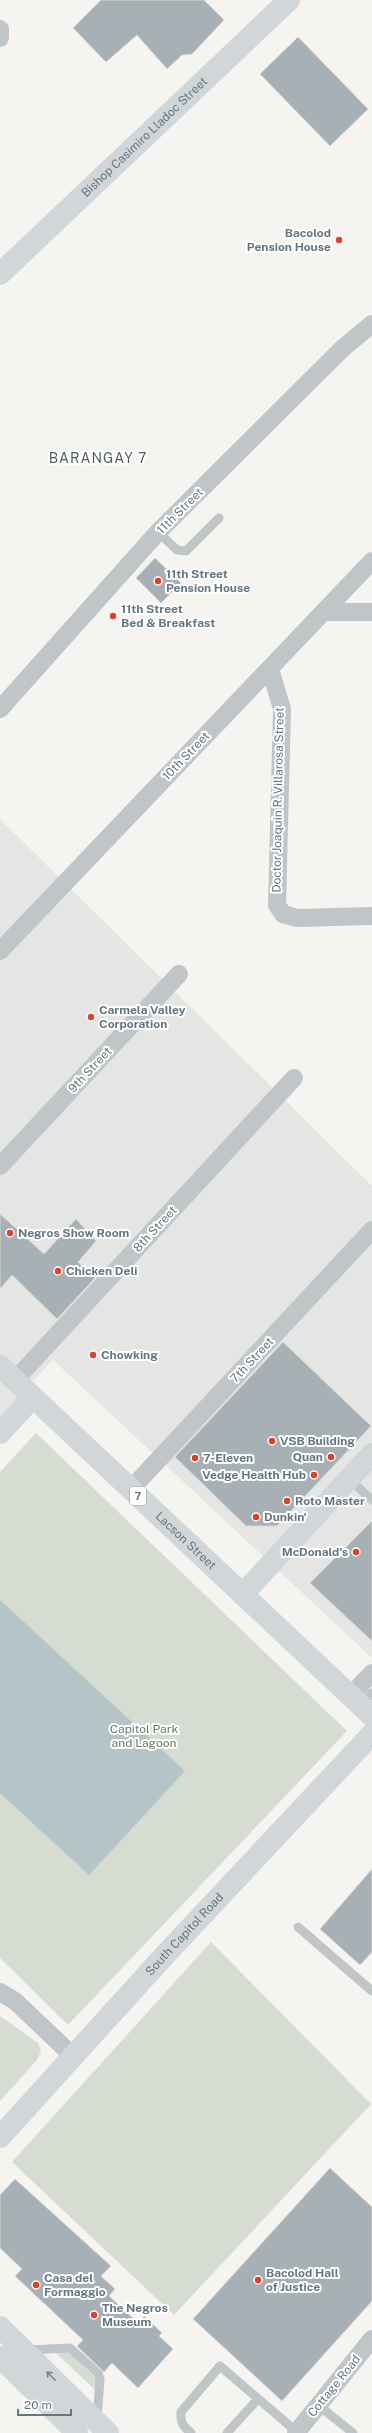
<svg xmlns="http://www.w3.org/2000/svg" width="372" height="2433" viewBox="0 0 372 2433" font-family="'Public Sans',sans-serif">
	<rect width="100%" height="100%" fill="#f5f4f1"/>
	<path fill="#e5e6e4" d="M0,819L372,1186V1658L53,1360L0,1417Z"/>
	<path fill="#d6dcd2" d="M36,1433L347,1731L68,2025L0,1958V1472Z
		M211,1942L371,2104L174,2315L12,2162Z
		M0,2016L38,2043L41,2051L37,2060L0,2101Z
		M55,2352H69L96,2378L97,2384L95,2390Z"/>
	<path fill="#b5c4c6" d="M0,1600L185,1771L89,1875L0,1793Z"/>
	<path fill="#a7b0b4" stroke="#d6d6d4" d="M101,0H204L224,20L192,54L182,55L167,69L137,35L106,62L73,28Z
		M298,37L368,109L330,146L260,74Z
		M155,558L181,583L161,603L136,578Z
		M0,1214L44,1254L76,1219L96,1241L78,1262L95,1278L57,1319L12,1275L0,1289Z
		M283,1342L371,1426L277,1526H246L175,1457Z
		M372,1521V1641L310,1583Z
		M372,1869V1952L360,1965L320,1929Z
		M330,2168L372,2207V2301L282,2401L193,2319Z
		M15,2179L111,2266L101,2276L115,2289L109,2296L138,2323L144,2316L162,2333L159,2336L173,2349L138,2388L112,2363L104,2372L77,2346L83,2340L15,2276L22,2269L0,2248V2195Z"/>
	<g fill="none" stroke-linecap="round" stroke-linejoin="round">
		<path stroke="#c0c5c7" stroke-width="9" d="M158,532L177,550L186,551L219,518
			M349,1479L372,1500
			M361,1705L372,1693
			M298,1927L372,1991
			M27,2350L70,2348L98,2373L100,2379L97,2421
			M318,2405L353,2433
			M191,2433C183,2426 180,2423 181,2412L220,2366L297,2432
			M227,2433L258,2399"/>
		<path stroke="#c0c5c7" stroke-width="18" d="M0,29V38
			M324,612H372
			M270,669L282,709L277,905L283,914L297,918L372,916
			M0,709L158,532L343,348L372,324
			M0,951L372,561
			M0,1166L179,974
			M15,1380L294,1078
			M131,1489L372,1230
			M350,1696L372,1673
			M0,1992L15,2001L73,2056
			M296,2433L372,2339"/>
		<g stroke="#d1d6d9" stroke-width="22">
			<path id="s1" d="M0,274L289,0"/>
			<path d="M0,1433L33,1397"/>
			<path d="M243,1594L372,1454"/>
			<path id="s2" d="M0,2137L164,1956L372,1734"/>
			<path d="M0,2327L108,2433"/>
			<path d="M0,2357L77,2433"/>
		</g>
		<path stroke="#d1d6d9" stroke-width="22" id="s3" d="M0,1366L372,1716"/>
	</g>
	<defs><path id="oneway-shaft" d="M-6 0H5M1.5-3L5.5 0L1.5 3" fill="none" stroke-width="1.6" stroke-linecap="round" stroke-linejoin="round"/></defs>
	<use stroke="#74858e" href="#oneway-shaft" transform="translate(51 2376) rotate(-135)"/>
	<g fill="#df4126" stroke="#fff" stroke-width="1.5">
		<circle cx="339" cy="240" r="4"/>
		<circle cx="158" cy="581" r="4"/>
		<circle cx="113" cy="616" r="4"/>
		<circle cx="91" cy="1017" r="4"/>
		<circle cx="10" cy="1233" r="4"/>
		<circle cx="58" cy="1271" r="4"/>
		<circle cx="93" cy="1355" r="4"/>
		<circle cx="272" cy="1441" r="4"/>
		<circle cx="331" cy="1457" r="4"/>
		<circle cx="195" cy="1458" r="4"/>
		<circle cx="314" cy="1475" r="4"/>
		<circle cx="287" cy="1501" r="4"/>
		<circle cx="256" cy="1517" r="4"/>
		<circle cx="356" cy="1552" r="4"/>
		<circle cx="258" cy="2280" r="4"/>
		<circle cx="36" cy="2285" r="4"/>
		<circle cx="94" cy="2315" r="4"/>
	</g>
	<g text-anchor="middle" stroke-width="4" stroke-linejoin="round" paint-order="stroke">
		<rect fill="#fff" stroke="#92a0a7" stroke-width="1" x="130" y="1487" width="16" height="18" rx="3"/>
		<g font-size="11" font-weight="bold" fill="#647781">
			<text x="138" y="1500">7</text>
		</g>
		<g font-size="12" fill="#647781" stroke="#fff">
			<text dy="4" stroke="none"><textPath href="#s1" startOffset="199">Bishop Casimiro Lladoc Street</textPath></text>
			<text transform="translate(180 511) rotate(-45)" y="4">11th Street</text>
			<text transform="translate(186 756) rotate(-46)" y="4">10th Street</text>
			<text transform="translate(278 800) rotate(-89)" y="4">Doctor Joaquin R. Villarosa Street</text>
			<text transform="translate(90 1070) rotate(-47)" y="4">9th Street</text>
			<text transform="translate(155 1229) rotate(-47)" y="4">8th Street</text>
			<text transform="translate(252 1360) rotate(-47)" y="4">7th Street</text>
			<text dy="4" stroke="none"><textPath href="#s3" startOffset="255">Lacson Street</textPath></text>
			<text dy="4" stroke="none"><textPath href="#s2" startOffset="274">South Capitol Road</textPath></text>
			<text transform="translate(334 2386) rotate(-51)" y="4">Cottage Road</text>
		</g>
		<g font-size="12" font-weight="bold" fill="#647781" stroke="#fff" text-anchor="start">
			<text x="331" y="237" text-anchor="end">Bacolod<tspan x="331" dy="14">Pension House</tspan></text>
			<text x="166" y="578">11th Street<tspan x="166" dy="14">Pension House</tspan></text>
			<text x="121" y="613">11th Street<tspan x="121" dy="14">Bed &amp; Breakfast</tspan></text>
			<text x="99" y="1014">Carmela Valley<tspan x="99" dy="14">Corporation</tspan></text>
			<text x="18" y="1237">Negros Show Room</text>
			<text x="66" y="1275">Chicken Deli</text>
			<text x="101" y="1359">Chowking</text>
			<text x="280" y="1445">VSB Building</text>
			<text x="323" y="1461" text-anchor="end">Quan</text>
			<text x="203" y="1462">7-Eleven</text>
			<text x="306" y="1479" text-anchor="end">Vedge Health Hub</text>
			<text x="295" y="1505">Roto Master</text>
			<text x="264" y="1521">Dunkin'</text>
			<text x="348" y="1556" text-anchor="end">McDonald's</text>
			<text x="266" y="2277">Bacolod Hall<tspan x="266" dy="14">of Justice</tspan></text>
			<text x="44" y="2282">Casa del<tspan x="44" dy="14">Formaggio</tspan></text>
			<text x="102" y="2312">The Negros<tspan x="102" dy="14">Museum</tspan></text>
		</g>
		<g font-size="12" fill="#697963" stroke="#fff">
			<text x="144" y="1733">Capitol Park<tspan x="144" dy="14">and Lagoon</tspan></text>
		</g>
		<g font-size="14" letter-spacing="1" fill="#525f67" stroke="#fff">
			<text x="98" y="463">BARANGAY 7</text>
		</g>
	</g>
	<path d="M18 2409v6h53v-6" fill="none" stroke="#647781" stroke-width="2"/>
	<text x="24" y="2409" font-size="12" fill="#647781" stroke="#ffffff" stroke-width="3" paint-order="stroke">20 m</text>
</svg>
